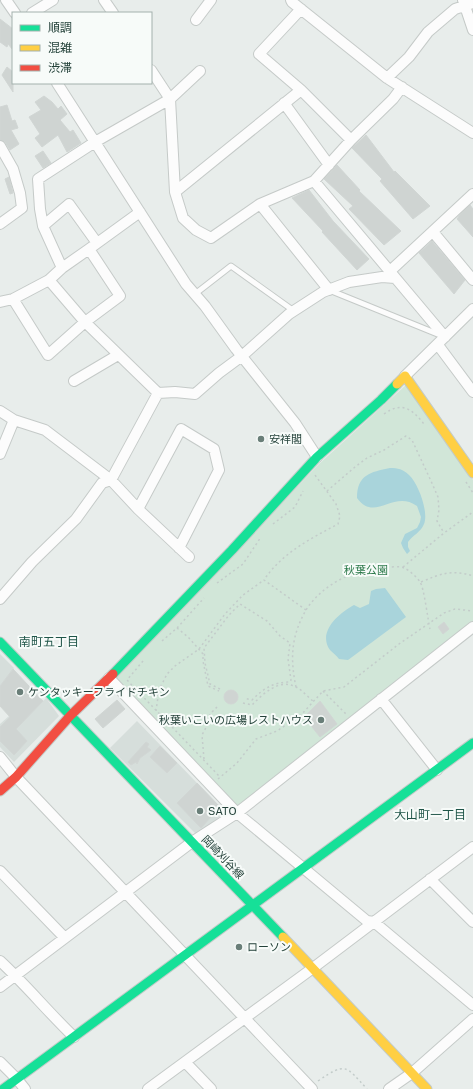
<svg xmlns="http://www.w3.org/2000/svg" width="473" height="1089" viewBox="0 0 473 1089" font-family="'Public Sans','Noto Sans JP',sans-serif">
	<rect width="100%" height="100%" fill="#e8edeb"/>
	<path fill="#d6dedb" d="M0,654L14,668L0,686Z
		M46,698L59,716L14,762L0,747V724L9,716L18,726Z
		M137,721L225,812L198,836L110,748Z"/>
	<path fill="#d1e6d8" d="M406,385L473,480V622L240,806L235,805L115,679L319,464Z"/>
	<path fill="#a9d4db" d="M390,468C398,468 403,469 409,475C418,483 429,512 424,524C421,532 413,535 408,542V547L410,551L407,554L403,548L401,543L405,534L417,528L420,522L421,517L417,506C393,489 375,523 357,498C357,475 370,472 390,468Z
		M385,588L406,617L348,660L339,659C337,656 333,653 330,650C317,632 339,613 354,605L360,608L369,604L371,591L376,589Z"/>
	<path fill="#cfd4d2" stroke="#d1d6d4" d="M0,19L13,29V50L8,44L7,47L0,42Z
		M7,67L13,72V92L2,75Z
		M44,96L52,102L58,109L61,106L67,114L60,120L70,132L73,130L81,143L67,152L58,135L42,147L35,138L40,134L29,117L41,110L35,102Z
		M7,105L12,121L15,120L18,128L11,130L19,144L10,150L5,142L0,140V107Z
		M366,135L394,172L395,171L430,206L413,219L380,181L382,179L352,148Z
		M43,151L51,163L43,168L35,156Z
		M337,165L360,190L359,191L401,231L384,245L349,209L353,206L324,179Z
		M9,177L13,193L10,194L5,179Z
		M309,190L333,221L369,259L357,270L322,232L323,231L292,198Z
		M470,205L473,209V237L457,219L459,216Z
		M432,241L465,280L454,294L419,253Z
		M444,622L449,629L443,634L438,627Z
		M13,669L43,701L16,729L27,741L14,755L0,741V727L10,717L0,706V686Z
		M224 697a7 7 0 1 1 14 0a7 7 0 1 1-14 0Z
		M117,700L125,709L103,728L95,719Z
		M320,701L337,724L320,737L304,717Z
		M146,742L149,744L147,747L151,750L140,758L137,764L136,762L131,765L128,762Z
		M160,746L177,763L167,773L150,757Z
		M197,783L220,807L201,828L177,803Z"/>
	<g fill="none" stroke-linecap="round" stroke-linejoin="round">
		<g stroke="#c5cac8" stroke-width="7">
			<path id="lane" d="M329,290L440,335
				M195,294L231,266L294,311"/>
		</g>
		<g stroke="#c5cac8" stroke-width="12">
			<path id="street" d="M6,0L15,13
				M104,0L113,13
				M291,0L292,2L387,78L473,133
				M463,0L473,30
				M301,9L259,54L301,90L351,140
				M32,13L53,0
				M196,20L211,0
				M151,70L170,99L175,192L183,218L196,230L211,238L260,204
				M387,78L409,57L428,32L455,9L473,3
				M57,83L186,284L205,306L236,349L295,423L317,457
				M402,87L393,99L351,140L314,181L445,337
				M284,103L329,165
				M0,146L13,169L20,193L22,208L0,224
				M314,181L260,204L329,290
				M175,192L301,90
				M140,212L89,249L62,268L49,280L85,322L158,393
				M43,226L69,204L97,243
				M433,232L473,280
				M62,268L43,226L40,209L38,179L95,142L170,99L200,71
				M389,272L473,194
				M13,299L48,355L85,322L120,296L89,249
				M0,302L13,299L49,280
				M438,345L473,392
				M405,376L473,309
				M74,381L118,355
				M0,411L14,420L45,430L111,480L138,509L189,557
				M0,454L14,420
				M138,509L181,429L214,449L219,470L179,548
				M0,599L32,562L76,519L102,483L111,480L158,393L175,392L195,394L219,373L242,356L289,314L323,292L349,282L382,277L395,278
				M109,678L237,813L367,921L374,922L473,1005
				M381,699L437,770
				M0,757L16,777L312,1089
				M0,871L65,938
				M430,879L473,922
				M0,961C26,985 48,1012 74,1037
				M0,987L192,842L237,813L473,627
				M0,1062L17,1079L25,1089
				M185,1062L211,1089
				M148,1089L313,968L473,847
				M389,1089L412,1073L473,1019"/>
		</g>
		<g stroke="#c3cbc8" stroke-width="11">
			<path id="fast" d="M0,642L283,937
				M113,674L232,550L317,457L381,400L397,384
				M3,1089L473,743"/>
		</g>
		<g stroke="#c3cbc8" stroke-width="11">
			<path id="slow" d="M397,384L405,376L473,473
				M283,937L427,1089"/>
		</g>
		<g stroke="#c3cbc8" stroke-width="11">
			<path id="jam" d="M0,791L16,777L70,716L113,674"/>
		</g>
		<path stroke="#c3ccca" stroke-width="1.5" stroke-dasharray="2 3" stroke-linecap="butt" d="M384,414C402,401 412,409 424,424
			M466,482L473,493
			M327,491L355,467L367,458L384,450L406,436L412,440L431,481L438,497L439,510L437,521L444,533
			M273,524L295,507L303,491
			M403,567L444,533L473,512
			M421,582C440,574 452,569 473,576
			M217,583L243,564L261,537
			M306,610L264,580C282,553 310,539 338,524L340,516L336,504L315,475
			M177,628L188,637L203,654V661L208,686L219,691
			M162,641L177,628L204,598
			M143,661L127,680L220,777
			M296,687C290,659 291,636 306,610C322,584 359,566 389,567C393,567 400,566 404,568C409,570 417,577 420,582C424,587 428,621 430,629
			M220,689L210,684L205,663L204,648L229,615L240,604L267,621L280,636L290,643L288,659L291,680L290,682C274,682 264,688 252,700L244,698
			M323,691L346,714
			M243,703L252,705C263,694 279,678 296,687C302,690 308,697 314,702
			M156,711L159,690L167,674L175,666L199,649L225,614L243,595L264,580
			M204,759L202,735L210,720V714L219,705
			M218,779L237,763L256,739L277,731L301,715L323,691L344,687L399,644L444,613L455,609L473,611
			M318,1081C346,1062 345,1065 367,1089"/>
		<use href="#lane" stroke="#fcfcfc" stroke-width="5"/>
		<use href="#street" stroke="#fcfcfc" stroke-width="10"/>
		<use href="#fast" stroke="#16e098" stroke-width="9"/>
		<use href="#slow" stroke="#ffcf43" stroke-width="9"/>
		<use href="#jam" stroke="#f24e42" stroke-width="9"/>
	</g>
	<g fill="#697e78" stroke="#f7fbf9" stroke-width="1.5">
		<circle cx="261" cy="439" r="4"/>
		<circle cx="20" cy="692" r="4"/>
		<circle cx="321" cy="720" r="4"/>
		<circle cx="200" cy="811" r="4"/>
		<circle cx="239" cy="947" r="4"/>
	</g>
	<g text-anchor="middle" stroke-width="4" stroke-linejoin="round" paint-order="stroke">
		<g font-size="11" fill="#24423a" stroke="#f7fbf9" text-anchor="start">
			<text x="269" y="443">安祥閣</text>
			<text x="28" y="696">ケンタッキーフライドチキン</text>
			<text x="313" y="724" text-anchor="end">秋葉いこいの広場レストハウス</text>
			<text x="208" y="815">SATO</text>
			<text x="247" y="951">ローソン</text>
		</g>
		<g font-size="11" fill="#2d7a4b" stroke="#f7fbf9">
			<text x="366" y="574">秋葉公園</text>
		</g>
		<g font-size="11" fill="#24423a" stroke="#f7fbf9">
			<text transform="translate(223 857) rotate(46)" y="4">岡崎刈谷線</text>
		</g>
		<g font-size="12" fill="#1f5548" stroke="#f7fbf9">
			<text x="49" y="646">南町五丁目</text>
			<text x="430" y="819">大山町一丁目</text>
		</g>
	</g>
	<rect x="12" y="12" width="140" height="72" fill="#f7fbf9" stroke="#a3b1ad"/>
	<rect x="20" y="25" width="20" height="6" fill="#16e098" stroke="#a3b1ad"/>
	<text x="48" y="32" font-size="12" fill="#24423a">順調</text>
	<rect x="20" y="45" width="20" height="6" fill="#ffcf43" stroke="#a3b1ad"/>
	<text x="48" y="52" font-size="12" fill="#24423a">混雑</text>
	<rect x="20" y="65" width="20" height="6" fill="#f24e42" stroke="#a3b1ad"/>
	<text x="48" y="72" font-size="12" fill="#24423a">渋滞</text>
</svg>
